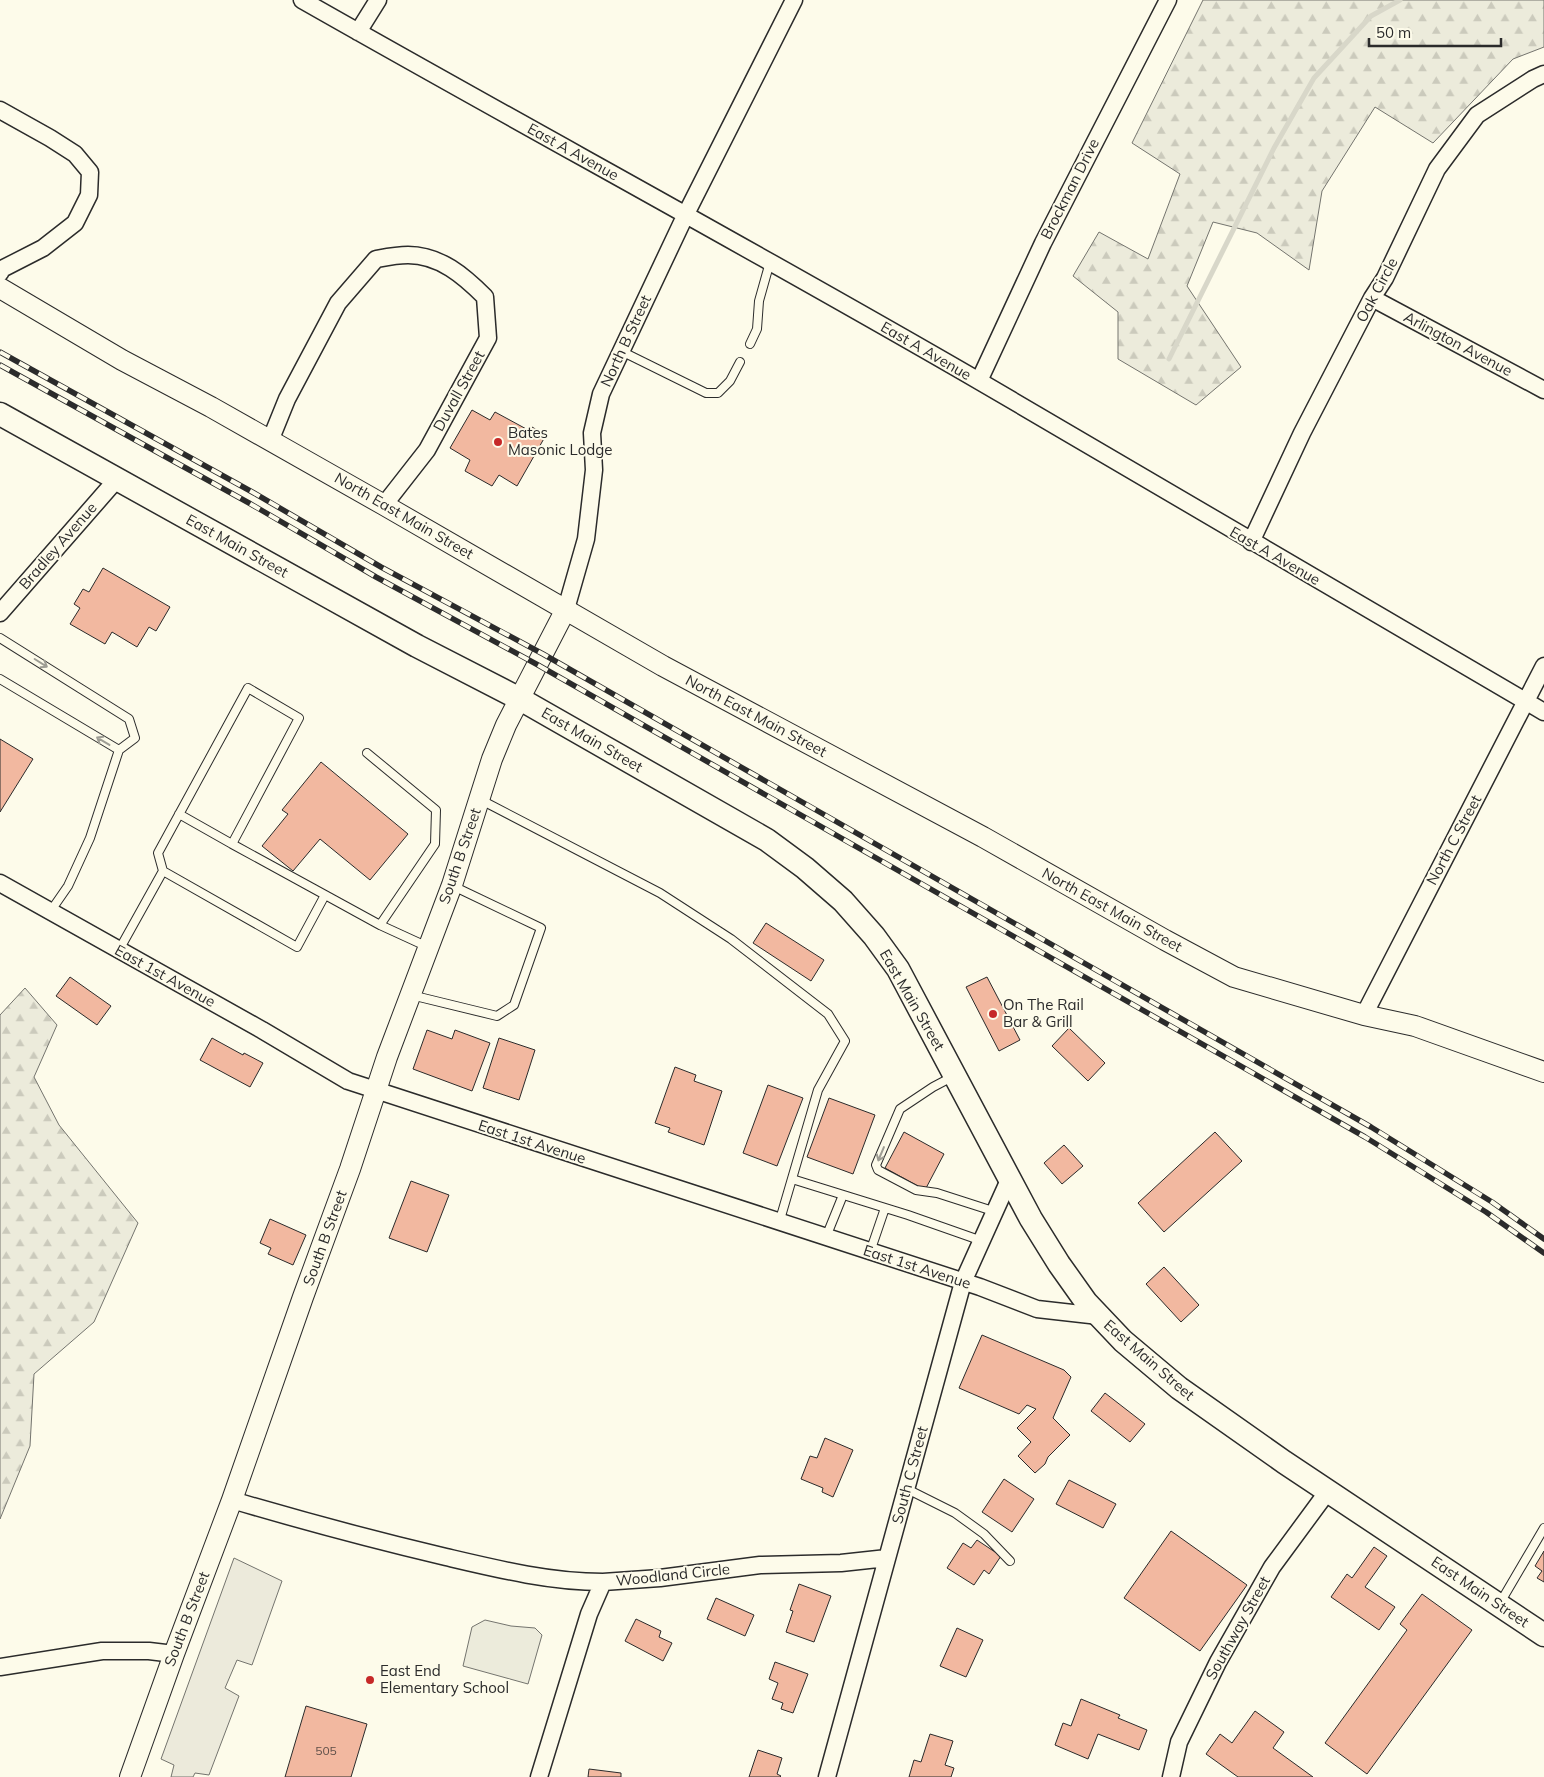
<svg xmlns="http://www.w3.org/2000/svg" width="1544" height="1777" viewBox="0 0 1544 1777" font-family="Mulish,sans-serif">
	<defs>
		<pattern id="forest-firs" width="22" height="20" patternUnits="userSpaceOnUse" patternTransform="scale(1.25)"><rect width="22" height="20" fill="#ecebdb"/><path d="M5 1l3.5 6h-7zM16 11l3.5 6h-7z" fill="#cbcabc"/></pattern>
	</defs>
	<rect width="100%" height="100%" fill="#fdfbea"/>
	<path fill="#ecebdb" stroke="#74746e" d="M485,1620L511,1626L535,1628L542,1635L528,1684L463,1666L472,1627Z"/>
	<path fill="url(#forest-firs)" stroke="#74746e" d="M1203,0H1544V47L1513,59L1433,143L1375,107L1322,191L1309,270L1257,233L1213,222L1187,286L1241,367L1196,405L1118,359V312L1073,276L1099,232L1148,259L1180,174L1132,143Z
		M25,988L57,1025L34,1077L59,1125L138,1223L94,1322L34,1374L30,1446L0,1519V1015Z"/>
	<path fill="#eceadb" stroke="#74746e" d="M234,1558L282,1581L252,1665L237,1660L225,1688L239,1696L209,1775L195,1773L193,1777H171L174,1765L161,1759Z"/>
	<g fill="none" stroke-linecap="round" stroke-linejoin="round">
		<path stroke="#d8d7c9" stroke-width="5" d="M1169,359L1274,148L1314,78L1371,16L1400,0"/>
	</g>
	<path fill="#f2b8a0" stroke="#2b2b2b" d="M472,410L490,420L495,412L530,431L532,427L546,435L517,486L499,475L492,486L465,471L470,460L450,448Z
		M103,568L170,607L156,631L149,627L137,647L112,632L105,644L70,624L80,608L74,604L83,589L89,592Z
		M0,739L33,759L0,812Z
		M321,762L408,834L370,880L320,839L293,871L262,846L288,814L282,810Z
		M766,923L824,960L811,981L753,943Z
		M70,977L111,1006L97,1025L56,996Z
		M987,977L1020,1040L999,1051L966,987Z
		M1069,1028L1105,1063L1088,1081L1052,1046Z
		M427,1030L452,1039L455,1030L490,1043L472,1091L413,1069Z
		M212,1038L243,1055L244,1053L263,1063L250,1087L200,1060Z
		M499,1038L535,1050L519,1100L483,1088Z
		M675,1067L696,1075L694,1081L722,1091L704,1145L668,1132L670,1128L655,1123Z
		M768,1085L803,1098L777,1166L743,1153Z
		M829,1098L875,1115L853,1174L807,1157Z
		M904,1132L944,1154L925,1190L885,1168Z
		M1215,1132L1242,1161L1164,1232L1138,1203Z
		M1064,1145L1083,1166L1062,1184L1044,1163Z
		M411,1181L449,1195L427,1252L389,1238Z
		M270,1219L306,1235L293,1265L268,1254L271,1248L260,1243Z
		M1164,1267L1199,1305L1181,1322L1146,1284Z
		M982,1335L1064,1370L1071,1377L1053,1418L1070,1435L1048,1457L1045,1464L1035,1473L1018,1456L1031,1442L1017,1428L1036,1409L1027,1405L1019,1414L959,1388Z
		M1105,1393L1145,1424L1130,1442L1091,1411Z
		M825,1438L853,1450L833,1497L822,1492L823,1488L801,1479L810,1456L817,1458Z
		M1004,1479L1034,1499L1012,1532L982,1512Z
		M1069,1480L1116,1504L1103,1528L1056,1504Z
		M1171,1531L1247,1585L1200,1651L1124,1598Z
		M977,1540L1001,1556L989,1574L984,1570L974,1585L947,1568L963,1543L971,1548Z
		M1374,1547L1387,1556L1365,1587L1395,1607L1379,1630L1331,1597L1347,1574L1352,1578Z
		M1544,1551V1582L1537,1578L1542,1571L1535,1566Z
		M799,1584L831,1596L814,1642L786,1632L793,1611L790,1610Z
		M1422,1594L1472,1630L1367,1774L1325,1743L1407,1630L1400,1624Z
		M716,1598L754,1615L745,1636L707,1619Z
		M636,1619L661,1631L659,1637L672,1643L663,1661L625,1641Z
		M957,1628L983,1640L966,1677L940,1666Z
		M775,1662L808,1674L793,1713L781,1709L783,1703L772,1699L778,1683L769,1679Z
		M1081,1699L1120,1715L1118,1718L1147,1730L1139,1750L1098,1734L1088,1759L1055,1745L1063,1723L1071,1726Z
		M306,1706L367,1724L351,1777H285Z
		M1255,1711L1284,1732L1273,1748L1313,1777H1238L1206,1754L1220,1734L1232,1743Z
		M930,1734L953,1741L945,1765L954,1768L951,1777H909L914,1760L921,1762Z
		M758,1750L782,1758L777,1774L781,1776L780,1777H749Z
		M589,1769L621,1773V1777H588Z"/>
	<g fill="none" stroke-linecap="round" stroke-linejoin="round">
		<g stroke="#2b2b2b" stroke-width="10">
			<path id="service" d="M750,344L757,329L759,301L770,262
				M621,351L706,393H718L730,381L740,362
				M0,638L129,719L135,738L119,750L0,679
				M367,753L436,810L435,844L380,925
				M481,800L660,893L731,939L828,1014L845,1041L818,1090L779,1223
				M179,814L232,844
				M163,871L297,947L325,895
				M50,912L68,886L90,838L119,750
				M119,950L163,871L158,853L248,688L299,718L232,844L380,925L428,947
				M411,995L497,1016L514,1005L541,928L453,886
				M952,1077L933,1087L900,1109L876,1165L878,1170L916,1190L937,1193L996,1212
				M792,1179L908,1215L982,1241
				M826,1237L843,1195
				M870,1252L885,1208
				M907,1489L955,1513L984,1534L1010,1561
				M1500,1603L1544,1528"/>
		</g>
		<g stroke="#2b2b2b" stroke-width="19">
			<path id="minor" d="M302,0C527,128 755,251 979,381C1168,490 1355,603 1544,712
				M358,32L378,0
				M0,110L50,138L75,154L90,172L89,195L75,223L43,248L2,269L0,273
				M1372,298L1544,390
				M979,381L1043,243L1168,0
				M270,441L287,399L338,303L376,259C387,257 397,255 408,255C440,255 464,276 485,297L488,338L427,450L384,505
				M1251,542L1302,433L1372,298L1385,278L1437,169L1477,115L1533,79L1544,74
				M566,609L586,539L594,470L592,433L601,394L686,214L794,0
				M0,613L117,479
				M0,883L262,1030L348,1081L980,1287L1037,1309L1099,1316
				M1364,1015L1544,666
				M232,1500C303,1521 374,1540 446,1557C497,1569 550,1582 603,1582
				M0,1667L102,1651H149L174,1654
				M539,1777L589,1614L603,1582L660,1578L760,1565L841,1563L887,1558
				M827,1777L963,1282L1009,1180
				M1171,1777L1179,1742L1218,1662L1272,1567L1328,1491"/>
		</g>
		<g stroke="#2b2b2b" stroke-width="22">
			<path id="tertiary" d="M0,288L122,360L211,407L384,505L663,666L983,837L1165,940L1234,977L1364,1015L1415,1026L1544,1072
				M130,1777L174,1654L232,1500L303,1297L350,1169L387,1057L452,885L492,759L506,725L566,609"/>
		</g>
		<g stroke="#2b2b2b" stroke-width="25">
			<path id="secondary" d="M0,414L417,646L520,699L767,840L805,868L843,901L874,936L898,969L1031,1219L1059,1264L1086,1302L1123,1341L1179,1388L1284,1462L1544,1635"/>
		</g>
		<use href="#service" stroke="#fdfbea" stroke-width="8"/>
		<use href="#minor" stroke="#fdfbea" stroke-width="16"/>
		<use href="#tertiary" stroke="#fdfbea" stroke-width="20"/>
		<use href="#secondary" stroke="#fdfbea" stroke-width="22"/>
		<g stroke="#2b2b2b" stroke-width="5.5">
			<path id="rail" d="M0,352L254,493L381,567L543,654L1371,1127L1492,1202L1544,1239
				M0,365L249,503L376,577L538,665L1365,1137L1486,1212L1544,1253"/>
		</g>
		<use href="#rail" stroke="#fdfbea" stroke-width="4" stroke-dasharray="11" stroke-linecap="butt"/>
	</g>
	<defs><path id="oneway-shaft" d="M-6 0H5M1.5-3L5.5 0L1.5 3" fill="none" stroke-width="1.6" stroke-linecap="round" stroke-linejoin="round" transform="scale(1.25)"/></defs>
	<g stroke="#9e9d94">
		<use href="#oneway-shaft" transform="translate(41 663) rotate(32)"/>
		<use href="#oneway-shaft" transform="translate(103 741) rotate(-149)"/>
		<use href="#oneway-shaft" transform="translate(881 1154) rotate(113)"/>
	</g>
	<g fill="#c62828" stroke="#fdfbea" stroke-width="2">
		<circle cx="498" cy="442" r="5"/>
		<circle cx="993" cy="1014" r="5"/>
		<circle cx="370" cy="1680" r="5"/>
	</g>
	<g text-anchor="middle" stroke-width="4" stroke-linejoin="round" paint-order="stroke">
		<g font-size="12" fill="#5d4e48">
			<text x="326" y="1755">505</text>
		</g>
		<g font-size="15" fill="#2b2b2b" stroke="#fdfbea">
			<text transform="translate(573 152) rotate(29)" y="5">East A Avenue</text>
			<text transform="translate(1070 189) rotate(-63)" y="5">Brockman Drive</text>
			<text transform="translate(1377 290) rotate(-62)" y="5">Oak Circle</text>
			<text transform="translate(626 341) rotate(-65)" y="5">North B Street</text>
			<text transform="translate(1458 344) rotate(28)" y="5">Arlington Avenue</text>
			<text transform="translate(926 351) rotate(30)" y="5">East A Avenue</text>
			<text transform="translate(459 391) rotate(-61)" y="5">Duvall Street</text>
			<text transform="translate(404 516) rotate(30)" y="5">North East Main Street</text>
			<text transform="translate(58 546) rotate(-49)" y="5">Bradley Avenue</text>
			<text transform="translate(237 546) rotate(29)" y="5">East Main Street</text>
			<text transform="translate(1275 556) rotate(30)" y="5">East A Avenue</text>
			<text transform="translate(756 716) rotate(28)" y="5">North East Main Street</text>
			<text transform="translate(592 740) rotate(30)" y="5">East Main Street</text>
			<text transform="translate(1454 840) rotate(-62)" y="5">North C Street</text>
			<text transform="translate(460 856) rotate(-71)" y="5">South B Street</text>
			<text transform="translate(1112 910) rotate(29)" y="5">North East Main Street</text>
			<text transform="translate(165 976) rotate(29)" y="5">East 1st Avenue</text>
			<text transform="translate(912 1000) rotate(60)" y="5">East Main Street</text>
			<text transform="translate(532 1142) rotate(18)" y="5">East 1st Avenue</text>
			<text transform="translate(325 1238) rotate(-70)" y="5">South B Street</text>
			<text transform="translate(917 1267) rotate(18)" y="5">East 1st Avenue</text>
			<text transform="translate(1149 1360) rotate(41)" y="5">East Main Street</text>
			<text transform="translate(910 1475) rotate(-75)" y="5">South C Street</text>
			<text transform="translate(673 1575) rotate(-6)" y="5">Woodland Circle</text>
			<text transform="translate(1480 1592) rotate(34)" y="5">East Main Street</text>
			<text transform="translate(187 1619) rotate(-69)" y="5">South B Street</text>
			<text transform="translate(1238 1628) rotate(-61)" y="5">Southway Street</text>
		</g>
		<g font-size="15" fill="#2b2b2b" stroke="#fdfbea" text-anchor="start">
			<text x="508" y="438">Bates<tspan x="508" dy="17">Masonic Lodge</tspan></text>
			<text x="1003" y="1010">On The Rail<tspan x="1003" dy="17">Bar &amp; Grill</tspan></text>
			<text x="380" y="1676">East End<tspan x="380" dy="17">Elementary School</tspan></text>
		</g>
	</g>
	<path d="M1369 38v8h132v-8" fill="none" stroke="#2b2b2b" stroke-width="2.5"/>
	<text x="1376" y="38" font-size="15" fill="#2b2b2b" stroke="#fdfbea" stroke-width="4" paint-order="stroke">50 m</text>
</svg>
